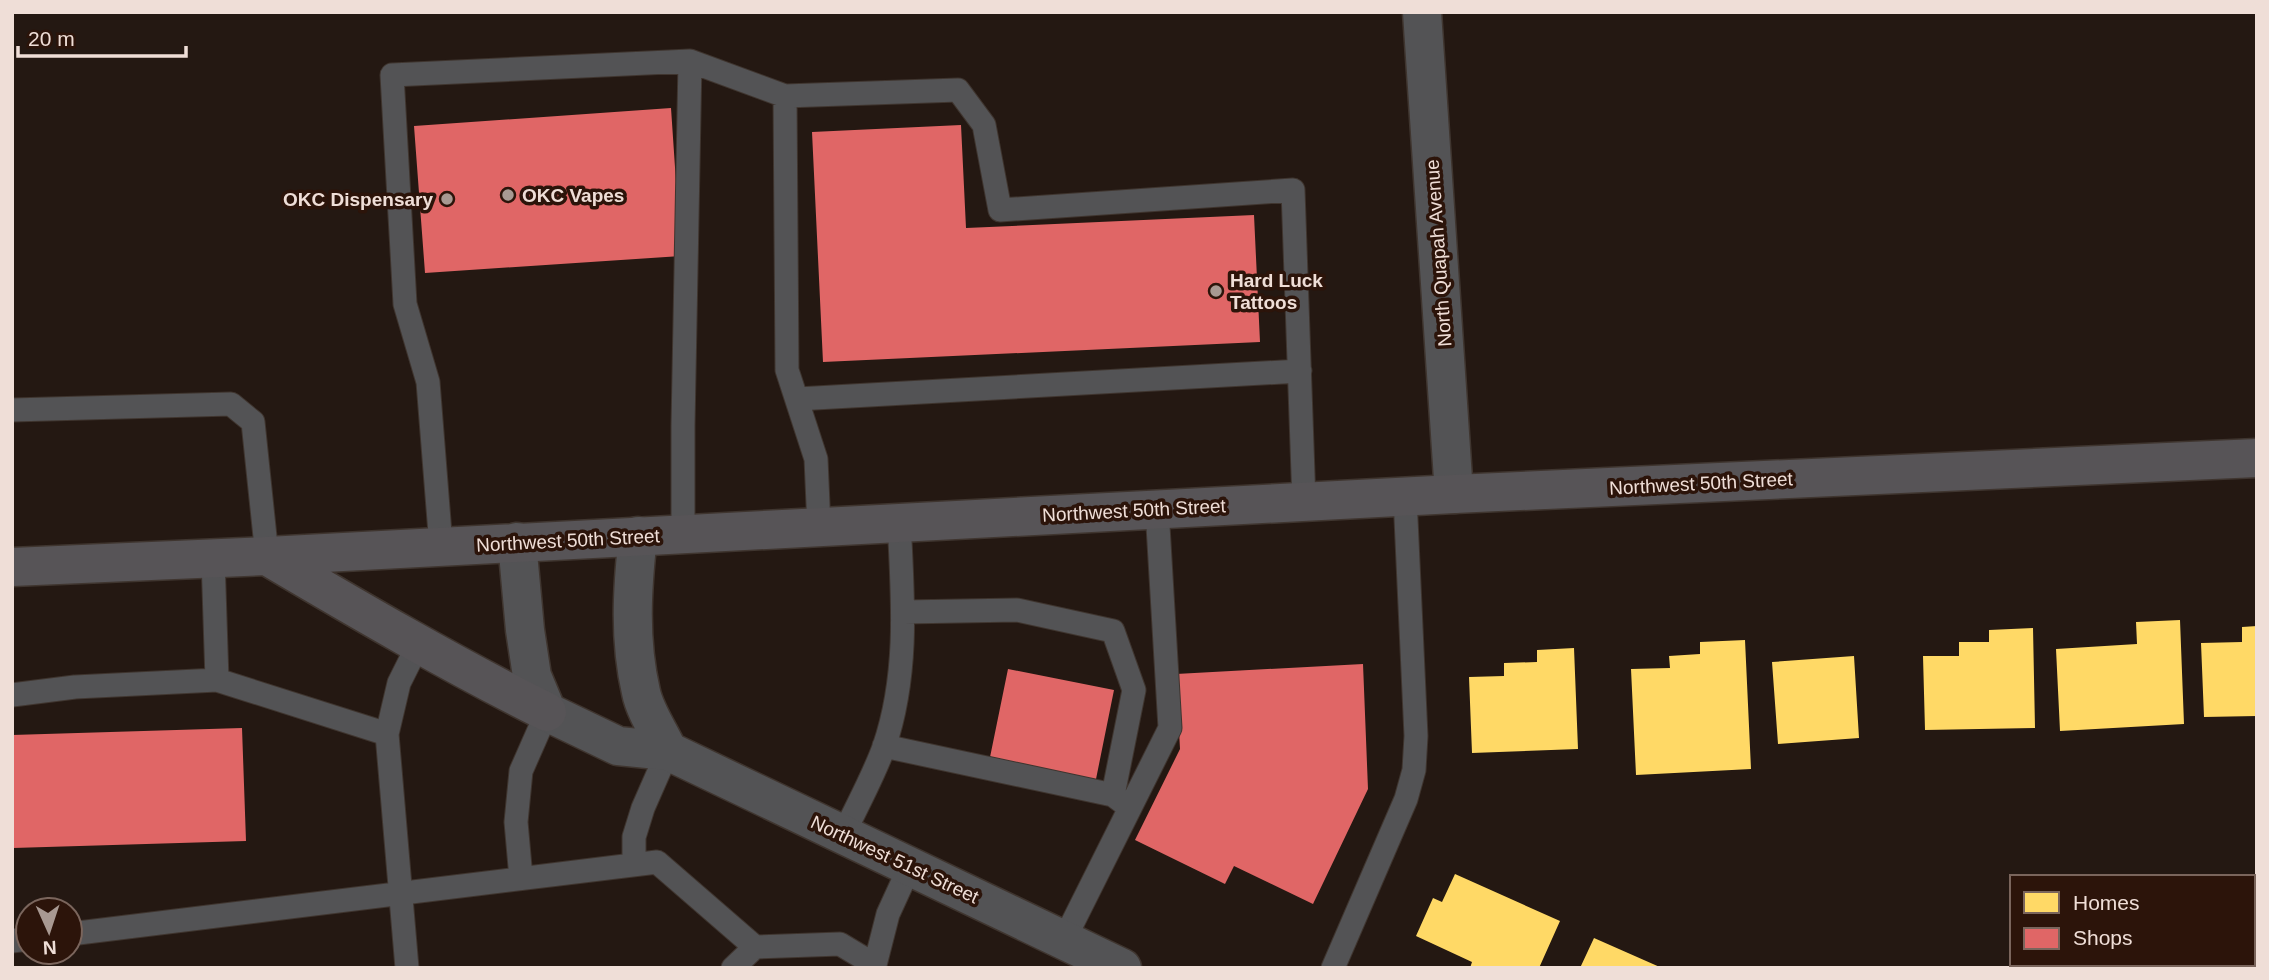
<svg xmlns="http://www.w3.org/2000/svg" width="2269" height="980" viewBox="0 0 2269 980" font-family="Helvetica,sans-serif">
	<rect width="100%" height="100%" fill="#241812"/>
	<path fill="#ffd966" d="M2180,620L2184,724L2060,731L2056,649L2137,644L2136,622Z
		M2257,626V716L2204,717L2201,643L2242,642V627Z
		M2033,628L2035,728L1925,730L1923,656H1959V642H1989V630Z
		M1745,640L1751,769L1636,775L1631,669L1670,668L1669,656L1700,654V642Z
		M1574,648L1578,749L1472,753L1469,677L1504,676V663L1537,662V650Z
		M1854,656L1859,738L1778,744L1772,662Z
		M1455,874L1560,921L1539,968H1470L1472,962L1416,936L1433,898L1442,902Z
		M1594,938L1662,968H1580Z"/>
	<path fill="#e06666" d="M671,108L681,256L425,273L414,126Z
		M961,125L966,228L1254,215L1260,342L823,362L812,132Z
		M1363,664L1368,789L1313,904L1234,866L1225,884L1135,840L1180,749L1176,674Z
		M1008,669L1114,690L1094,789L988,767Z
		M242,728L246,841L13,848L12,735Z"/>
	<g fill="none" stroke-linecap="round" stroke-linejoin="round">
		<g stroke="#3f352f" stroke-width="25">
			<path id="service" d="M690,61L785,96L958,90L984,125L1000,210L1293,190L1304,502
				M785,96L787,370L816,459L819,527
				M797,399L1300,371
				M12,410L231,404L253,422L267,556
				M441,546L428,382L405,304L392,75L690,61L683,426V534
				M213,558L217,680
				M904,612L1017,610L1113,631L1134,690L1113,795
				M12,695L75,687L217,680L387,734
				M884,746L1113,795L1125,804
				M843,835C857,806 873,777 884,747C909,674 903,598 899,522
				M634,864V837L643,808L668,751
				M521,878L516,822L521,771L547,712
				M70,934L657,862L755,947L733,968
				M1064,940L1170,728L1157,509
				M12,941L28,939
				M755,947L840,944L875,965L888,914L910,866
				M407,968L387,734L399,683L418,645
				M1333,968L1406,799L1414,770L1416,736L1405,497"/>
		</g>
		<g stroke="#3f352f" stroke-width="41">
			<path id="minor" d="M1422,12L1454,494
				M638,536C632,589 629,640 641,692C645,712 660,733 668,751
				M517,542L525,630L532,676L547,712L618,746L668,751L1122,968"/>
		</g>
		<g stroke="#3f352f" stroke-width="41">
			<path id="secondary" d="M267,556C360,611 451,664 547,712
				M12,567L267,556L1454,494L2257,458"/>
		</g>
		<use href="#service" stroke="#535355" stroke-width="23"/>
		<use href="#minor" stroke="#535355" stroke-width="38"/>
		<use href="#secondary" stroke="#575457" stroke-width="38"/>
	</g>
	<g fill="#a89992" stroke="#2c140a" stroke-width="2.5">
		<circle cx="508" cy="195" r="7"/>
		<circle cx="447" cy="199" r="7"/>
		<circle cx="1216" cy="291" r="7"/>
	</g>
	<g text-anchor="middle" stroke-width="7" stroke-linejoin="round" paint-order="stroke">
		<g font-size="19" font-weight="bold" fill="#efded7" stroke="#2c140a" text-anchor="start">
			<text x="522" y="202">OKC Vapes</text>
			<text x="433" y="206" text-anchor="end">OKC Dispensary</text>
			<text x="1230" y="287">Hard Luck<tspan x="1230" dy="22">Tattoos</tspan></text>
		</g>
		<g font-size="19" fill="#efded7" stroke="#2c140a">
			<text transform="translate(1438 253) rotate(-94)" y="7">North Quapah Avenue</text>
			<text transform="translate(1701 483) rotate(-3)" y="7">Northwest 50th Street</text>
			<text transform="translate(1134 510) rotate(-3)" y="7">Northwest 50th Street</text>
			<text transform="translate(568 540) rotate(-3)" y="7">Northwest 50th Street</text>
			<text transform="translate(895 859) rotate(25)" y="7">Northwest 51st Street</text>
		</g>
	</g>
	<rect width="2269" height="980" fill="none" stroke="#efded7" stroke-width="28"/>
	<rect x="2010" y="875" width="245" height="91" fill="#2c140a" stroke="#7a655c" stroke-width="2"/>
	<rect x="2024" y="892" width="35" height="21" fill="#ffd966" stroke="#7a655c" stroke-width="2"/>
	<text x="2073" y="910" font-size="21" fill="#efded7">Homes</text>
	<rect x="2024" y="928" width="35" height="21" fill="#e06666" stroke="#7a655c" stroke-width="2"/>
	<text x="2073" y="945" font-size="21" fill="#efded7">Shops</text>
	<g transform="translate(49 931) rotate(177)"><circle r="33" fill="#2c140a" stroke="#7a655c" stroke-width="2"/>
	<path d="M0-5L12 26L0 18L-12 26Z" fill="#a89992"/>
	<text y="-10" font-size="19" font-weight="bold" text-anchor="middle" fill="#efded7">N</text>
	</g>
	<path d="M18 46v10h168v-10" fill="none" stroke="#efded7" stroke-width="3.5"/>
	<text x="28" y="46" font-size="21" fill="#efded7" stroke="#2c140a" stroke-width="5" paint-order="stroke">20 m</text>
</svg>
